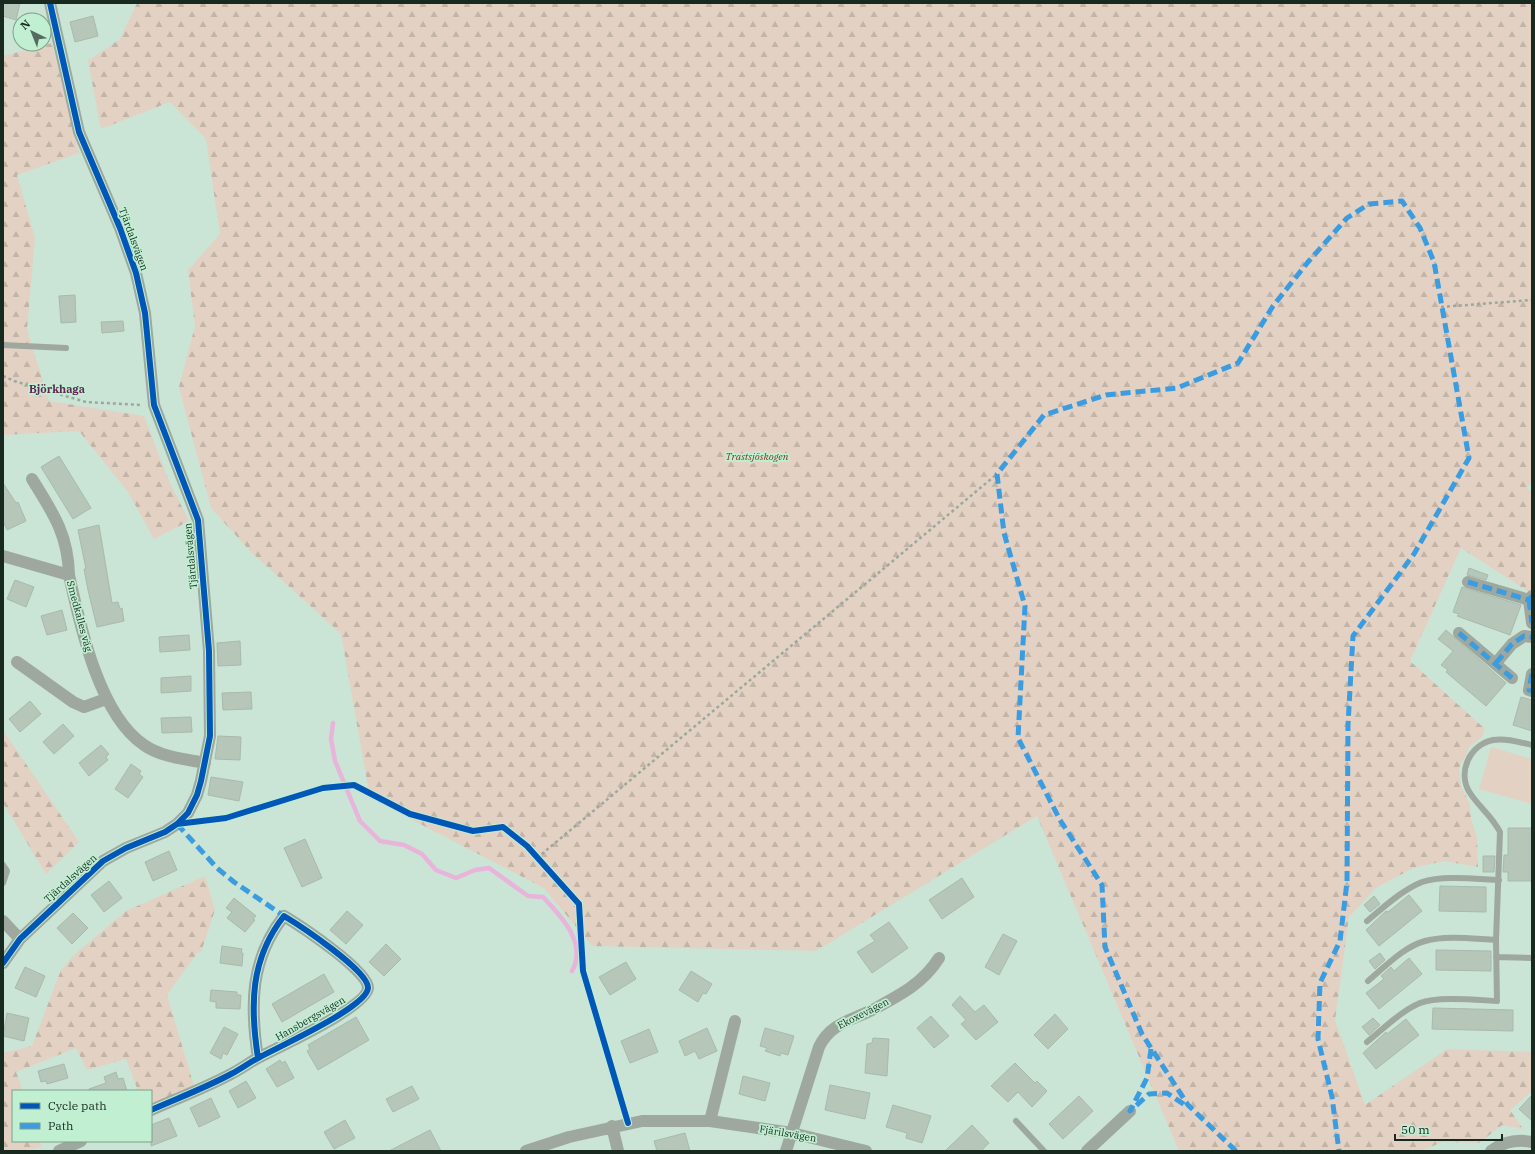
<svg xmlns="http://www.w3.org/2000/svg" width="1535" height="1154" viewBox="0 0 1535 1154" font-family="'IBM Plex Serif',serif">
	<defs>
		<pattern id="forest-firs" width="22" height="20" patternUnits="userSpaceOnUse"><rect width="22" height="20" fill="#e3d2c3"/><path d="M5 1l3.5 6h-7zM16 11l3.5 6h-7z" fill="#c2b4a7"/></pattern>
	</defs>
	<rect width="100%" height="100%" fill="#cae4d5"/>
	<path fill="url(#forest-firs)" d="M137,3H1532V482L1527,488L1532,492V590L1529,592L1461,548L1410,661L1485,729L1481,738L1470,746L1459,768L1461,787L1470,804L1471,819L1477,837L1478,867L1444,861L1413,868L1376,888L1349,917L1335,1020L1365,1105L1447,1049L1532,1052V1091L1510,1110L1523,1129L1502,1125L1479,1143L1442,1142L1422,1151H1179L1037,816L816,951L592,946L544,888L370,798L341,634L250,551L211,508L179,387L195,326L188,270L220,234L206,139L170,102L101,129L88,61L120,39Z
		M52,43L79,153L17,175L35,238L27,329L49,401L144,416L169,481L189,521L154,539L128,492L79,431L3,435V56Z
		M3,730L79,842L46,874L3,803Z
		M205,876L215,910L201,952L197,953L167,995L194,1086L151,1104V1091H138L126,1059L87,1070L76,1048L16,1072L23,1091H13V1141H40L42,1147L20,1151H5L3,1143V1053L32,1046L61,970L75,954L126,911Z"/>
	<path fill="#e3d2c3" d="M1491,747L1532,759V804L1479,789Z"/>
	<g fill="none" stroke-linecap="round" stroke-linejoin="round">
		<path stroke="#e8b4da" stroke-width="4.5" d="M333,723L331,739L335,761L360,821L380,841L404,845L422,854L436,870L456,878L475,870L489,868L528,896L543,897C560,915 588,943 572,971"/>
	</g>
	<path fill="#b6c7b9" stroke="#a8baab" d="M3,3H20L16,20L3,16Z
		M93,16L98,36L75,42L70,22Z
		M75,295L76,322L61,323L59,296Z
		M123,321L124,331L102,333L101,322Z
		M59,456L91,508L73,519L41,467Z
		M3,483L16,503L18,502L26,521L7,530L3,521Z
		M99,525L112,603L118,602L120,609L122,608L124,621L97,627L88,590L84,569H86L78,530Z
		M1469,568L1488,575L1486,580L1467,575Z
		M15,580L34,587L26,607L7,599Z
		M1462,587L1521,605L1510,635L1457,616L1459,614L1453,612Z
		M62,610L67,630L47,635L41,616Z
		M1446,630L1506,683L1486,706L1446,672L1448,670L1441,665L1453,651L1438,639Z
		M189,635L190,650L160,652L159,637Z
		M240,641L241,665L218,666L217,643Z
		M191,676V691L161,693V678Z
		M251,692L252,709L223,710L222,693Z
		M1521,697L1532,700V731L1513,725Z
		M30,701L41,714L20,732L9,719Z
		M191,717L192,732L162,733L161,718Z
		M63,724L74,736L54,754L43,742Z
		M218,736L241,737L240,760L215,759Z
		M101,745L109,754L106,757L108,760L89,776L79,763Z
		M131,764L141,771L139,774L143,777L128,798L115,789Z
		M211,777L243,782L239,801L208,795Z
		M1508,828H1532V881H1508V872H1503L1504,855H1508Z
		M305,839L322,878L302,887L284,848Z
		M169,851L177,870L153,881L145,862Z
		M1483,856H1495L1494,872H1483Z
		M962,878L974,897L942,919L929,900Z
		M109,881L122,898L104,912L91,895Z
		M1440,886L1486,887V912L1439,911Z
		M1409,895L1422,911L1379,946L1366,930L1386,911L1388,912Z
		M1374,896L1380,904L1370,912L1364,905Z
		M234,898L256,916L253,919L255,920L245,932L227,918L232,912L226,908Z
		M347,911L363,925L346,944L330,930Z
		M73,913L88,928L72,944L57,928Z
		M889,922L908,948L872,973L857,952L875,941L870,935Z
		M1003,934L1017,941L999,975L985,967Z
		M386,944L401,959L384,976L369,962Z
		M222,946L242,949L241,953H243L242,966L220,963Z
		M1436,950L1491,951V971L1436,970Z
		M1380,953L1385,960L1375,969L1369,961Z
		M1409,958L1422,974L1379,1009L1366,993L1384,979L1381,976L1391,967L1394,971Z
		M626,962L636,979L610,995L599,977Z
		M25,967L45,976L36,997L15,988Z
		M691,971L712,984L706,994L703,993L698,1002L679,990Z
		M324,974L334,992L282,1022L272,1004Z
		M211,990L237,992V995H241L240,1009L216,1008V1002L210,1001Z
		M960,996L975,1012L984,1005L998,1022L976,1040L961,1024L966,1020L952,1005Z
		M1433,1008L1513,1010V1031L1432,1029Z
		M7,1013L29,1018L24,1041L3,1036Z
		M1055,1014L1068,1029L1048,1049L1034,1035Z
		M931,1016L949,1036L934,1048L917,1028Z
		M356,1017L369,1040L318,1070L307,1051L310,1049L308,1045Z
		M1373,1018L1380,1025L1369,1035L1362,1027Z
		M1406,1019L1419,1035L1376,1069L1363,1053L1386,1032L1387,1034Z
		M224,1027L238,1034L227,1055L223,1053L221,1059L210,1053Z
		M707,1028L717,1051L699,1059L695,1051L685,1056L679,1041Z
		M765,1028L794,1036L788,1055L781,1053L780,1056L765,1051L767,1048L760,1046Z
		M649,1029L658,1052L630,1063L621,1041Z
		M873,1038L889,1039L887,1076L865,1073L867,1044L872,1043Z
		M280,1060L282,1063L285,1061L294,1078L277,1087L266,1069Z
		M1015,1063L1035,1083L1037,1081L1047,1091L1032,1107L1018,1092L1008,1102L991,1086Z
		M64,1064L68,1078L47,1084L46,1081L41,1082L38,1071Z
		M116,1072L118,1079L123,1078L127,1091H89V1089L106,1083L104,1077Z
		M743,1076L770,1083L765,1101L739,1094Z
		M246,1081L256,1098L238,1108L229,1091Z
		M830,1085L870,1093L865,1119L825,1110Z
		M412,1086L419,1099L393,1112L386,1099Z
		M1532,1095V1121L1519,1109Z
		M1079,1096L1093,1111L1063,1139L1049,1124Z
		M211,1098L220,1117L199,1127L190,1108Z
		M893,1105L931,1116L922,1143L906,1138L907,1133L886,1127Z
		M169,1118L177,1136L151,1146V1125Z
		M345,1120L355,1138L334,1149L324,1132Z
		M972,1125L989,1143L981,1151H945Z
		M430,1130L441,1151H389Z
		M685,1133L690,1151H657L654,1141Z"/>
	<g fill="none" stroke-linecap="round" stroke-linejoin="round">
		<path stroke="#9ca89e" stroke-width="2.5" stroke-dasharray="3 3" stroke-linecap="butt" d="M1441,307L1532,300
			M3,376L14,381L86,402L142,405
			M537,858L997,474"/>
		<path stroke="#9fa89e" stroke-width="6" d="M3,345L66,348
			M3,865L7,871L3,883
			M1367,921C1384,907 1402,890 1422,882C1443,875 1476,879 1499,880
			M1496,957L1532,958
			M1368,981C1385,967 1403,947 1425,941C1447,935 1474,939 1496,940
			M1367,1042C1383,1029 1401,1011 1420,1003C1437,996 1477,1000 1497,1001L1496,940L1500,832C1492,816 1479,807 1470,793C1457,773 1469,745 1493,740C1506,738 1519,742 1532,745
			M1016,1121L1044,1151"/>
		<path stroke="#9fa89e" stroke-width="12" d="M32,479C53,513 68,534 69,575
			M3,556L69,575C80,625 99,715 144,745C161,757 184,759 205,763
			M1468,582L1529,600L1532,596
			M1529,600L1532,623
			M1459,633L1512,678
			M17,662L73,702L84,707L106,699
			M1496,663L1512,644L1524,636L1532,637
			M1532,674L1529,690L1532,691
			M3,921L20,939
			M3,963L20,939L103,861L126,848L165,832L177,824L188,813L197,795L201,781L210,736L209,651L198,520L154,405L145,313L136,273L120,228L79,132L50,3
			M151,1110C178,1098 205,1088 231,1074C241,1069 250,1062 260,1057C278,1047 367,1007 368,988C369,971 299,925 284,916C250,959 250,1006 258,1058
			M710,1121L735,1021
			M612,1126L618,1151
			M59,1151L81,1141
			M526,1151L569,1137L642,1121H710L792,1133L866,1151
			M786,1151L819,1047C831,1022 854,1020 876,1008C902,994 923,983 939,958
			M1087,1151L1130,1111
			M1491,1151C1503,1142 1517,1139 1532,1142"/>
		<path stroke="#3b9ce0" stroke-width="5" stroke-dasharray="10 5" stroke-linecap="butt" d="M1468,582L1529,600L1532,596
			M1529,600L1532,623
			M1459,633L1512,678
			M1496,663L1512,644L1524,636L1532,637
			M1532,674L1529,690L1532,691
			M177,824L217,868L234,882L284,916
			M1151,1049L1147,1078L1130,1111L1149,1094L1167,1093L1188,1107
			M1236,1151L1188,1105L1142,1034L1105,947L1102,885L1060,820L1018,738L1025,606L1004,533L997,474L1044,415L1106,395L1177,388L1238,363L1273,306L1308,262L1347,218L1369,204L1402,201L1420,228L1434,262L1469,458L1414,554L1353,636L1348,725L1347,882L1340,941L1320,983L1318,1039L1332,1097L1339,1151"/>
		<g stroke="#c0efd2" stroke-width="8">
			<path id="cycleway" d="M177,824L226,818L323,788L354,785L410,814L473,831L503,827L527,846L579,904L583,971L628,1123
				M3,963L20,939L103,861L126,848L165,832L177,824L188,813L197,795L201,781L210,736L209,651L198,520L154,405L145,313L136,273L120,228L79,132L50,3
				M151,1110C178,1098 205,1088 231,1074C241,1069 250,1062 260,1057C278,1047 367,1007 368,988C369,971 299,925 284,916C250,959 250,1006 258,1058"/>
		</g>
		<use href="#cycleway" stroke="#0057b8" stroke-width="6"/>
	</g>
	<g text-anchor="middle" stroke-width="3.5" stroke-linejoin="round" paint-order="stroke">
		<g font-size="10" fill="#182a20" stroke="#c0efd2">
			<text transform="translate(134 239) rotate(70)" y="4">Tjärdalsvägen</text>
			<text transform="translate(190 556) rotate(-95)" y="4">Tjärdalsvägen</text>
			<text transform="translate(80 616) rotate(75)" y="4">Smedkalles väg</text>
			<text transform="translate(70 878) rotate(-42)" y="4">Tjärdalsvägen</text>
			<text transform="translate(863 1013) rotate(-27)" y="4">Ekoxevägen</text>
			<text transform="translate(310 1018) rotate(-30)" y="4">Hansbergsvägen</text>
			<text transform="translate(788 1133) rotate(10)" y="4">Fjärilsvägen</text>
		</g>
		<g font-size="10" font-style="italic" fill="#82351c" stroke="#c0efd2">
			<text x="757" y="460">Trastsjöskogen</text>
		</g>
		<g font-size="11" font-weight="bold" fill="#612853" stroke="#c0efd2">
			<text x="57" y="393">Björkhaga</text>
		</g>
	</g>
	<rect width="1535" height="1154" fill="none" stroke="#182a20" stroke-width="8"/>
	<rect x="12" y="1090" width="140" height="52" fill="#c0efd2" stroke="#7da08b"/>
	<rect x="20" y="1103" width="20" height="6" fill="#0057b8" stroke="#7da08b"/>
	<text x="48" y="1110" font-size="12" fill="#182a20">Cycle path</text>
	<rect x="20" y="1123" width="20" height="6" fill="#3b9ce0" stroke="#7da08b"/>
	<text x="48" y="1130" font-size="12" fill="#182a20">Path</text>
	<g transform="translate(32 32) rotate(317)"><circle r="19" fill="#c0efd2" stroke="#7da08b"/>
	<path d="M0-3L7 15L0 10L-7 15Z" fill="#566b5f"/>
	<text y="-6" font-size="11" font-weight="bold" text-anchor="middle" fill="#182a20">N</text>
	</g>
	<path d="M1395 1134v6h107v-6" fill="none" stroke="#182a20" stroke-width="2"/>
	<text x="1401" y="1134" font-size="12" fill="#182a20" stroke="#c0efd2" stroke-width="3" paint-order="stroke">50 m</text>
</svg>
